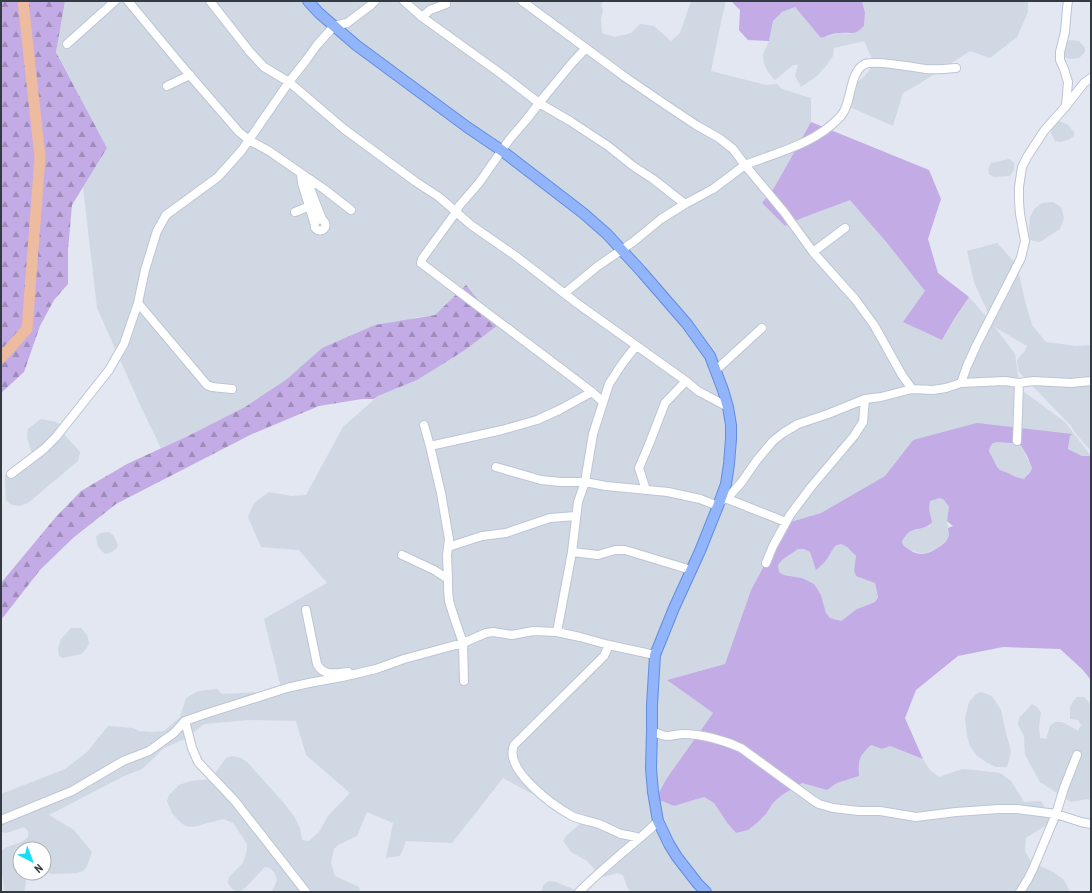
<svg xmlns="http://www.w3.org/2000/svg" width="1092" height="893" viewBox="0 0 1092 893" font-family="'Roboto Condensed',sans-serif">
	<defs>
		<pattern id="forest-firs" width="22" height="20" patternUnits="userSpaceOnUse"><rect width="22" height="20" fill="#c3abe5"/><path d="M5 1l3.5 6h-7zM16 11l3.5 6h-7z" fill="#9f8cbb"/></pattern>
	</defs>
	<rect width="100%" height="100%" fill="#e2e7f1"/>
	<path fill="#d0d8e4" d="M65,1H603L601,6L603,10L601,19L602,33L615,37L631,33L640,24L654,26L671,41L680,33L691,1H726L721,22L711,71L766,85L777,84L782,89L811,98V122L774,188L762,203L785,226L802,218L850,199L887,243L925,291L942,340L969,297L993,324L974,282L967,251L997,243L1017,265L1025,301L1032,325L1046,342L1076,346L1091,345V451L1076,434L1071,426L1019,372L1017,361L1020,356L1025,351L1027,346L998,329L994,326L1015,354L1020,389L1065,422L1091,456H1082L1068,449L1070,436L1071,434L913,440L885,476L821,513L787,523L751,590L725,664L667,680L713,713L667,778L653,803L662,801L674,806L704,797L714,803L728,824L736,833L748,830L757,823L766,814L773,803L782,795L802,783L827,790L837,783L859,776L858,764L862,753L871,745L882,749L890,746L923,759L930,770L939,777L962,769L974,770L1000,773L1011,781L1024,802L1041,801L1053,821L1026,838L1025,851L1031,862L1053,872L1063,879L1066,884L1070,892H631L627,887L623,875L617,873L604,877L598,876L595,870L587,861L571,852L563,841L566,836L580,824L586,823L503,778L452,843L406,841L400,856L386,858L393,823L367,812L357,836L338,845L334,849L331,863L335,876L359,887L360,892H272L277,880L275,873L270,868L265,867L244,889L238,892L232,889L228,883L229,877L243,863L247,850V844L233,823L223,819L193,827L186,826L181,823L172,813L167,801L169,795L179,785L191,781L211,779L226,758L232,756L241,758L247,762L283,802L294,816L300,828L302,840L309,841L319,832L328,816L350,793L306,755L296,721L249,720L204,724L187,738L164,748L142,769L124,776L49,815L74,830L92,852L87,866L83,871L77,873L52,874L44,872V849H20V873H29L26,878L25,890L23,892H6L4,890L1,861V852L5,848L23,841L28,837V831L24,827L6,833L1,832V794L65,769L87,752L108,726L133,728L139,731L151,732L164,731L180,717L186,698L198,691L217,689L222,694L282,691L264,619L327,583L299,550L261,547L248,517L254,503L269,492L291,496L306,495L343,427L378,396L417,380L466,285L435,315L418,317L322,348L287,379L245,407L190,435L161,448L141,407L97,308L83,187L107,148L56,51Z
		M862,1H1028V12L1017,37L990,58L970,51L919,84L903,93L893,126L850,107L852,86L865,76L874,63L864,41L834,48L833,56L826,66L817,76L801,87L795,76L798,65H793L775,80L768,72L764,64L763,54L769,41L773,21L782,12L795,7L821,38L840,33L853,34L860,30L864,26L865,13Z
		M1070,40L1079,41L1085,48V52L1079,58L1071,59L1062,57L1067,42Z
		M1059,121L1068,125L1074,132V136L1070,139L1061,142L1055,141L1051,133L1053,123Z
		M1009,159L1014,163V170L1010,176L994,177L989,174L988,169L991,163Z
		M1053,202L1061,207L1064,218L1060,229L1040,242L1030,240L1029,228L1030,217L1035,208L1042,203Z
		M41,419L56,422L64,426L62,432L80,452L78,461L28,503L20,506L12,505L6,500L5,475L32,453L27,438L28,429Z
		M998,442L1020,445L1024,448L1026,457L1031,464L1032,468L1024,479L1016,477L1008,473L1000,470L996,467L989,451L990,447L993,443Z
		M940,498L944,500L949,507L947,521L949,535L947,539L938,549L923,554L910,550L903,545L902,541L907,534L911,531L930,526L929,509L930,500Z
		M109,532L113,535L118,544L117,548L112,552L105,554L102,551L98,546L96,537L100,533Z
		M841,544L847,547L856,556L854,570L875,583L878,596L875,602L857,609L841,621L830,618L826,613L821,595L802,578L784,575L779,572L778,565L782,560L798,549H804L810,552L816,569L825,562L835,546Z
		M71,628H81L87,635L89,643L87,648L81,654L63,658L59,656L58,648L61,639Z
		M981,692L992,696L1001,710L1006,733L1011,751L1007,767H996L986,762L976,755L970,746L967,735L965,718L969,702L976,694Z
		M1077,697H1084L1089,702L1091,707V800L1088,799L1071,802L1040,782L1025,755L1024,736L1018,725L1019,718L1032,704L1038,708L1041,713L1039,726L1040,738L1046,739L1050,726L1055,722H1062L1078,731L1081,725L1078,720L1070,719V707L1073,701Z
		M549,881L556,882L573,889L576,892H542L543,885Z"/>
	<path fill="#c3abe5" fill-rule="evenodd" d="M731,1H862L865,13L864,26C853,37 853,32 840,33C834,33 827,36 821,38L795,7L782,12L773,21L769,41L748,40L739,30L740,10Z
		M811,122L929,170L941,199L928,239L938,273L969,297L955,318L942,340L903,322L925,291L887,243L850,200L802,218L785,226L762,203L774,188Z
		M977,423L1072,434L1070,436L1068,449L1082,456H1091V680L1082,669L1060,649L1003,647L958,656L916,690L905,718L923,759L890,746L882,749L871,745C859,756 858,760 859,776L837,783L827,790L802,783L782,795L773,803L766,814L757,823L748,830L736,833L728,824L714,803L704,797L674,806L662,801L653,803L667,778L713,713L667,680L725,664L751,590L787,523L821,513L885,476L913,440ZM998,442C1004,443 1015,443 1020,445C1023,446 1032,466 1032,468C1031,472 1026,476 1024,479L1016,477L1008,473L1000,470L997,467L989,451L990,447L993,443ZM940,498L944,500L949,507L947,521L953,526L948,528C948,529 949,534 949,535C947,544 932,553 923,554C916,555 908,549 903,545L902,541C905,537 907,533 911,531C918,528 927,529 932,522L929,509L930,501ZM841,544L847,547L856,556L854,570L856,576L875,583L878,597L875,602L857,609L841,621L830,618L826,613L821,595L814,584L802,578L784,575L779,572L778,565L782,560L798,549H804L810,552L816,570L825,562L835,546Z"/>
	<path fill="url(#forest-firs)" d="M1,1H65L56,52L107,148L72,205L68,250V284L54,300L40,326L24,372L1,393Z
		M466,285L498,325L465,350L417,380L378,396L374,399H362L319,406L252,434L116,504L73,538L40,570L1,620V583L55,518L81,491L127,464L190,435L245,407L287,379L322,348L375,325L435,315Z"/>
	<g fill="none" stroke-linecap="round" stroke-linejoin="round">
		<path stroke="#edbb9f" stroke-width="11" d="M1,358L27,329L40,157L23,1"/>
		<g stroke="#bcc5d4" stroke-width="10">
			<path id="minor" d="M128,1L181,65L239,132L249,140L269,151L324,189L351,210
				M210,1L250,52L264,67L289,82L344,129L416,182L439,197L471,225L517,257L578,304L686,381L698,391L728,407
				M404,1L422,17L504,76L539,103L570,121L608,146L633,166L653,179L685,204
				M522,1L625,77L663,103L696,125L719,138L733,149L745,165L713,189L685,204L661,219L633,242L598,266L565,293
				M422,17L430,10L446,4
				M67,44L115,1
				M586,48L572,63L539,103L527,119L509,140L479,183L459,206L456,212L422,259L421,263L592,392L603,402
				M167,86L190,75
				M1066,106L1084,83L1091,78
				M301,174L302,183L314,222
				M308,179L311,191L322,219
				M295,212L310,206
				M314.5 225a5.5 5.5 0 1 1 11 0a5.5 5.5 0 1 1-11 0Z
				M813,252L845,228
				M138,303L207,385L212,387L232,389
				M716,370L762,328
				M961,383L967,366L977,344L1021,258L1025,241L1020,214L1019,201V187L1022,167L1027,157L1044,131L1066,106L1068,82L1064,69L1060,60V52L1065,32L1067,8L1068,1
				M912,389L902,375L874,325L855,299L813,252L784,212L745,165C778,152 814,144 839,118C853,105 848,72 865,64C875,60 913,67 925,69C935,70 946,69 956,68
				M424,425L430,446L441,493L449,539L447,555L448,579V588L449,601L455,620L463,643L464,681
				M1017,441L1019,383
				M430,446L502,430L537,420L559,410L592,392
				M496,467L541,480L561,482H585L606,486L668,492L700,499L718,506
				M11,474L44,449L56,437L109,370L117,356L124,344L138,303L145,270L157,231L166,215L218,177L242,150L289,82L307,59L317,45L334,26L347,23L371,5L375,1
				M646,490L639,468L650,442L665,403L686,381
				M725,498L786,522
				M720,502L731,494L741,483L757,460L773,441L783,433L798,424L828,414L865,399L881,397L912,389L933,390L946,388L961,383L1005,381L1019,383L1033,381L1071,383L1091,381
				M448,547L482,536L506,533L550,518L576,516
				M572,552L598,555L615,550H625L691,570
				M402,555L434,570L448,579
				M766,563L773,546L790,515L811,487L854,436L863,422L865,399
				M306,610L317,664C324,677 335,673 348,672
				M557,632L572,552L578,502L585,482L593,434L609,384L622,364L636,346
				M609,645L604,656L514,745C503,770 554,806 572,816C581,820 590,821 599,824C606,827 614,831 621,834C627,835 633,836 639,838
				M185,721L192,748L198,762L235,801L306,892
				M652,731C657,733 662,736 667,736C672,736 678,734 683,734C701,734 724,740 741,748L814,801L819,804L833,808L859,811H880L916,817L956,812L999,809H1017L1056,814L1081,822L1091,824
				M1,820L72,791L123,761L149,751L174,733L185,721L205,714L287,688L309,683L342,677L376,669L404,659L463,643L486,633L493,632L512,635L533,631L557,632L580,637L609,645L655,655
				M579,892C597,874 616,858 635,842C643,835 651,829 658,821
				M1020,892L1028,879L1033,869L1056,814L1064,788L1077,755"/>
		</g>
		<g stroke="#628ddf" stroke-width="12">
			<path id="major" d="M308,1L319,13L356,45L467,127L501,150L583,213L607,234L641,271L687,324L710,356L723,390L728,407L731,425V439L729,464L726,484L718,506L700,551L674,608L655,655L652,705V731L651,768L653,792L658,821L669,844L677,857L698,884L706,892"/>
		</g>
		<use href="#minor" stroke="#fff" stroke-width="8"/>
		<use href="#major" stroke="#91b4fb" stroke-width="10"/>
	</g>
	<rect width="1092" height="893" fill="none" stroke="#333a42" stroke-width="4"/>
	<g transform="translate(32 861) rotate(138)"><circle r="19" fill="#ffffff" stroke="#adb0b3"/>
	<path d="M0-3L7 15L0 10L-7 15Z" fill="#16dcf4"/>
	<text y="-6" font-size="11" font-weight="bold" text-anchor="middle" fill="#333a42">N</text>
	</g>
</svg>
